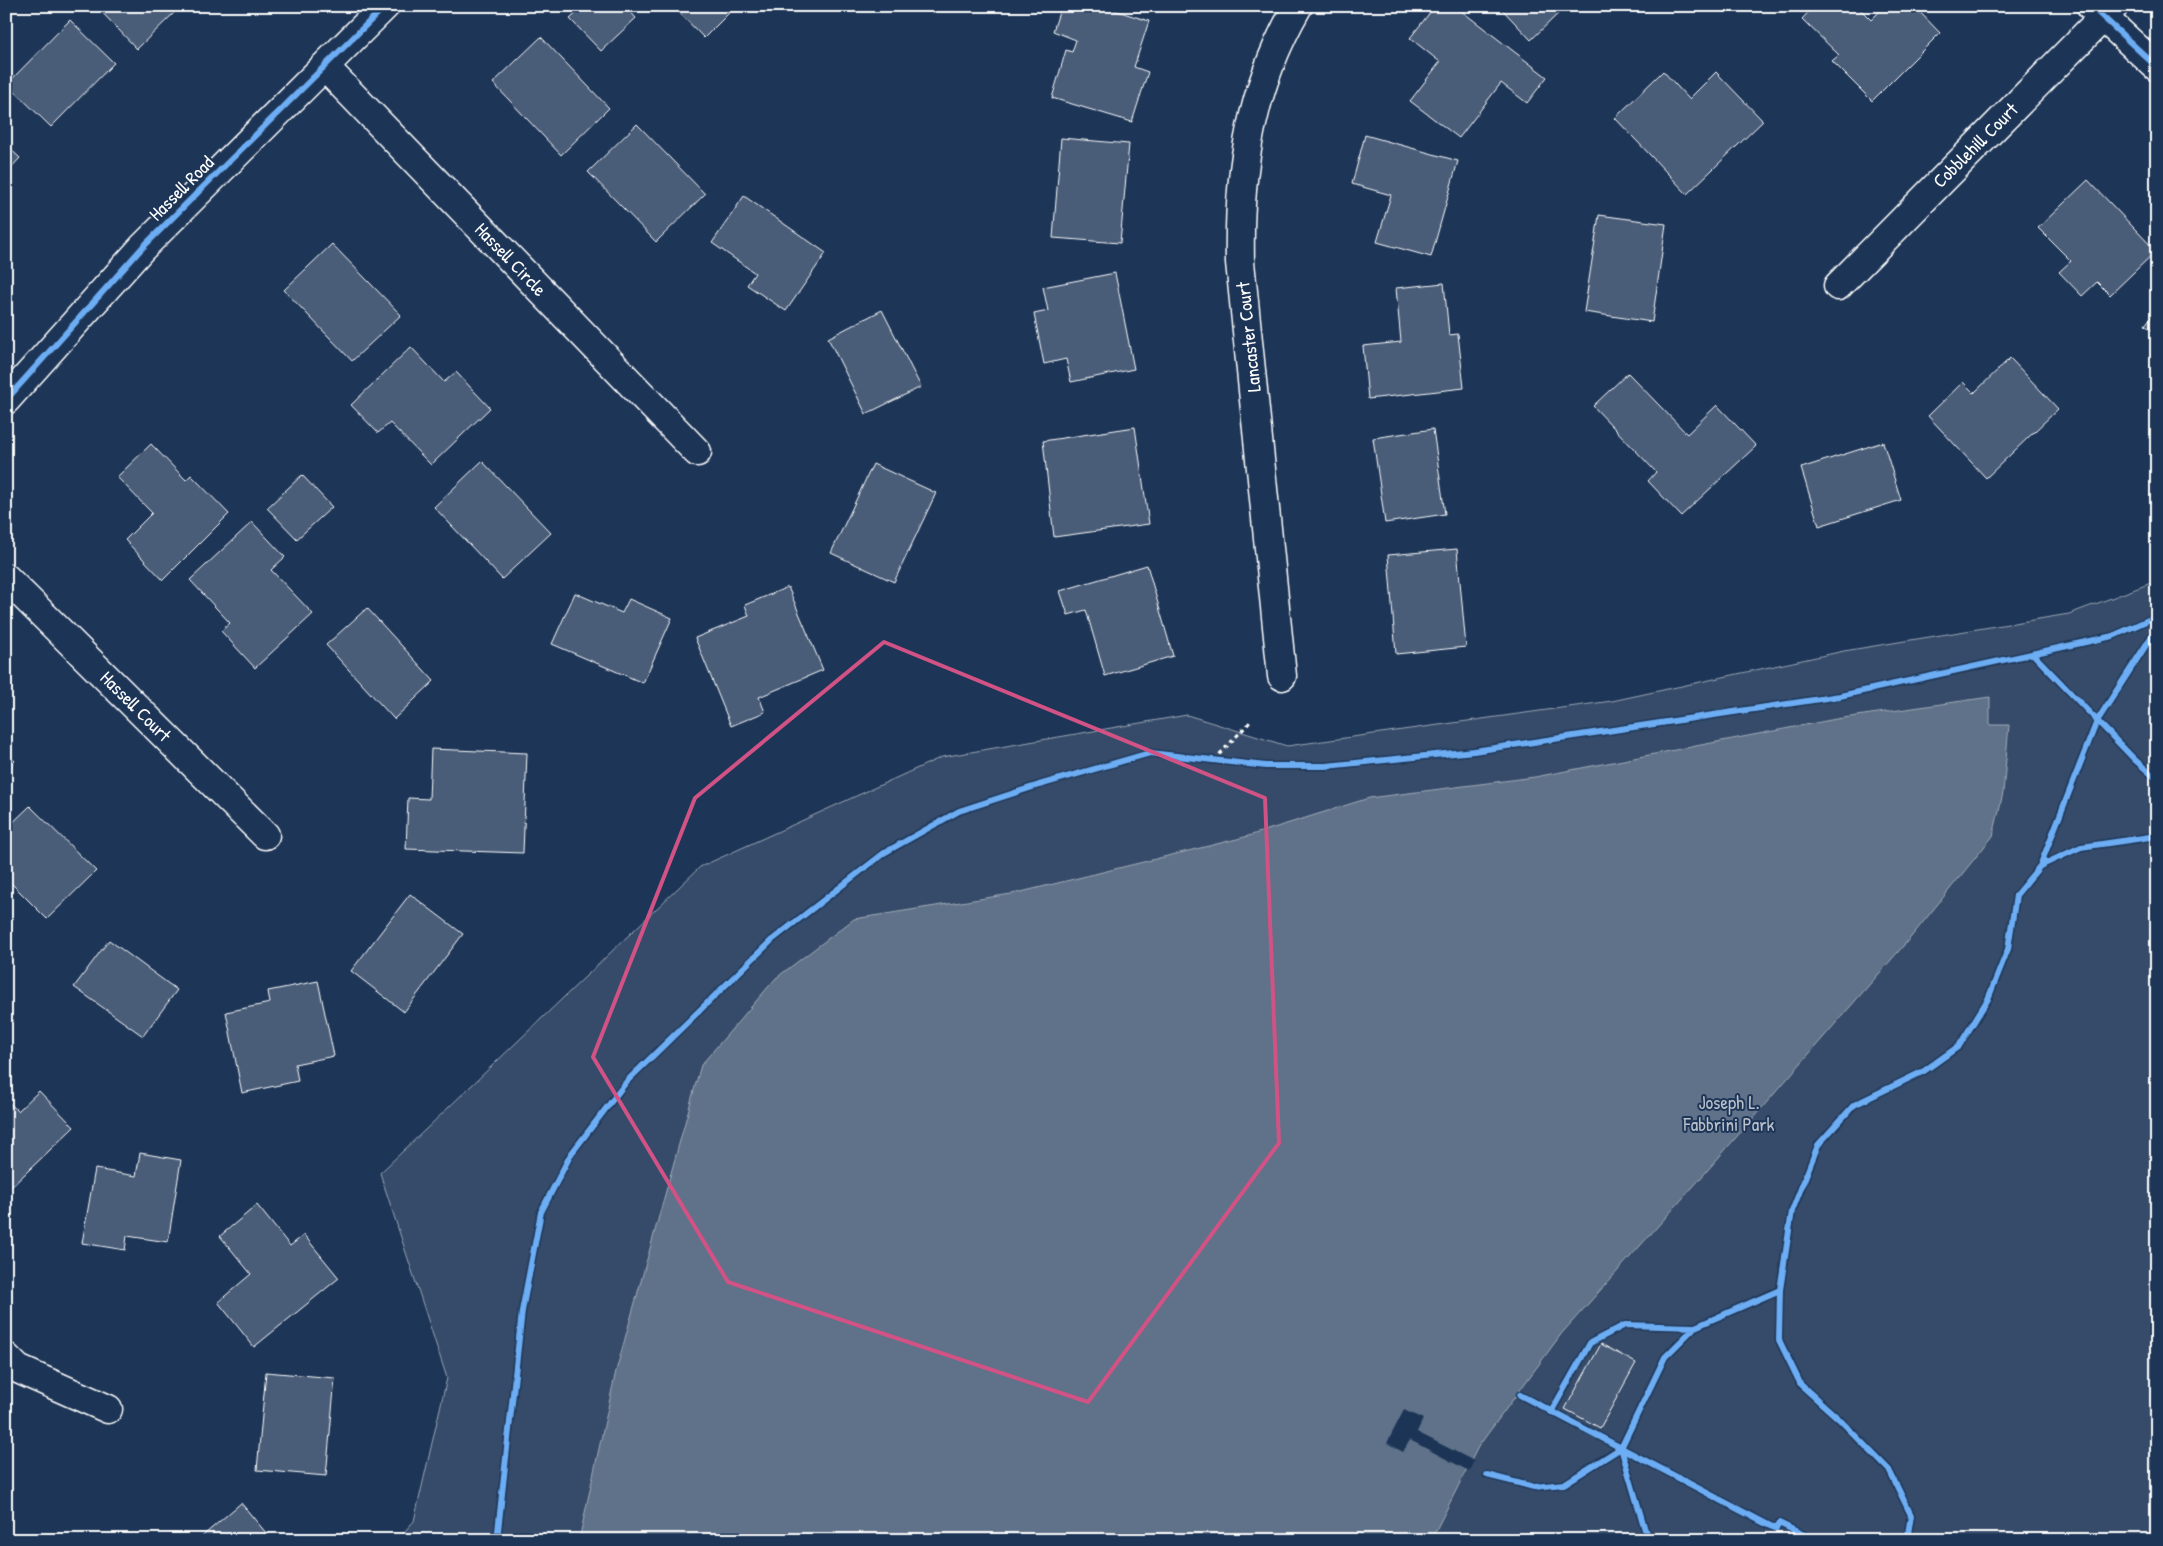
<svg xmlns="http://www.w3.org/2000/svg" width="2163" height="1546" viewBox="0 0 2163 1546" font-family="'Patrick Hand',sans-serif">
	<rect width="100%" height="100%" fill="#1d3557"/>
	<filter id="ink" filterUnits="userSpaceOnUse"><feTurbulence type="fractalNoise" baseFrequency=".02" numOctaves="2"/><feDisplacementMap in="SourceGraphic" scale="10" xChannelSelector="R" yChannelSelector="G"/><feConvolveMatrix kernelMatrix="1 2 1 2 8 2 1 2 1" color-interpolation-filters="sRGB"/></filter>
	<g filter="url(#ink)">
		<path fill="#364b69" stroke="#9aa5b4" d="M2157,576V1540H397L414,1521L447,1378L380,1173L700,867L942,757L1187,715L1287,746L1612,701L1844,651L2069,614L2151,583Z"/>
		<path fill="#617289" stroke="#a0aab8" d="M1990,697V725H2009L2003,793L1993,836L1911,937L1692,1188L1562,1333L1478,1447L1431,1540H579L616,1371L701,1065L776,978L854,919L1017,893L1245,837L1369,798L1535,777L1836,719Z"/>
		<path fill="#1d3557" d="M1404,1410L1423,1419L1417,1432L1474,1461L1469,1471L1410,1440L1403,1452L1387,1443Z"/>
		<path fill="#4a5d79" stroke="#fff" d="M96,6H171L176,11L137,49Z
			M584,6H625L636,18L601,51L570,19Z
			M673,6H729L732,10L704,38Z
			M1061,6H1101L1149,21L1134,67L1148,72L1132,122L1052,98L1066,50L1072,52L1076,40L1053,31Z
			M1435,6H1455L1547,77L1527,103L1501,83L1459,138L1410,101L1440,62L1410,38Z
			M1499,6H1566L1531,40Z
			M1814,6H1857L1871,20L1885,6H1914L1940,33L1872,101L1832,61L1839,55L1802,19Z
			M70,20L114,63L51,127L7,84Z
			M541,37L609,108L561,155L493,83Z
			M1663,71L1689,99L1716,72L1763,121L1687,194L1615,118Z
			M637,124L705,194L656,242L588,172Z
			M1365,135L1458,161L1431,257L1377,242L1391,195L1352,184Z
			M1061,138L1129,144L1120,243L1053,238Z
			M6,145L20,158L6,173Z
			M2088,180L2156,251L2110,295L2097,282L2082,296L2059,272L2071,261L2038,228Z
			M744,196L826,253L786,311L747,285L755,273L712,243Z
			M1599,215L1666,224L1652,322L1584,312Z
			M332,244L401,315L352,361L284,290Z
			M1115,273L1134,369L1071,382L1066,359L1044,364L1034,314L1048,311L1043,287Z
			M1444,283L1449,335L1458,334L1464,388L1368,399L1363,346L1401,342L1396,288Z
			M2157,309V334L2145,325Z
			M882,310L921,387L866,414L828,338Z
			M411,347L444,382L456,372L490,408L431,465L390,423L378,433L351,405Z
			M2010,358L2058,409L1986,478L1928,416L1963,382L1974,393Z
			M1628,373L1687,434L1717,405L1756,446L1681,516L1648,481L1656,472L1593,406Z
			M1135,427L1149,524L1054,537L1043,441Z
			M1433,429L1445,514L1385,523L1373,438Z
			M1883,442L1901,500L1819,526L1801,468Z
			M151,444L186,480L191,475L229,514L163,580L125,540L152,513L117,477Z
			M482,461L551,533L502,579L434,507Z
			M873,464L936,493L894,582L831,553Z
			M302,475L332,507L297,539L267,508Z
			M252,522L285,557L271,570L313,614L255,668L221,631L230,623L190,580Z
			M1457,549L1466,647L1396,654L1388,555Z
			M1147,565L1173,656L1105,676L1086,610L1068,615L1060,591Z
			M788,587L823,670L759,697L765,712L731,726L695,638L749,616L745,605Z
			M575,593L622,613L629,599L672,618L643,683L552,644Z
			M367,608L434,681L394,719L326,645Z
			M431,749L527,753L523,853L406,849L408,798L429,799Z
			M6,753L15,761L6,770Z
			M30,806L96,871L47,919L6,878V829Z
			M410,894L463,934L404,1012L351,971Z
			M109,940L177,990L143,1036L74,987Z
			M318,981L334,1056L295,1064L298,1081L242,1093L226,1012L270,1003L268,991Z
			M39,1091L74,1127L6,1192V1100L18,1111Z
			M140,1153L181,1160L168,1242L127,1236L125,1250L82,1243L95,1169L136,1176Z
			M257,1205L290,1246L304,1235L339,1278L254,1347L218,1302L251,1274L220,1236Z
			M1601,1344L1636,1363L1600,1428L1565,1409Z
			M266,1372L335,1378L326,1476L257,1470Z
			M241,1503L272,1540H198Z"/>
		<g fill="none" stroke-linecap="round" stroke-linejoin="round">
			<g stroke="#fff" stroke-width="31">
				<path id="minor" d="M2091,6L2157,67
					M325,67L697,452
					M1838,286L2114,6
					M6,400L142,248L385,6
					M6,578L265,835
					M1282,676L1240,262C1238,169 1251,87 1298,6
					M6,1357L18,1369L108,1409"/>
			</g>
			<path stroke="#fff" stroke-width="3" stroke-dasharray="4 4" stroke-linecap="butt" d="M1214,760L1252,720"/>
			<use href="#minor" stroke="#1d3557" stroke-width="28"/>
			<g stroke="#1d3557" stroke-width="9">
				<path id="cycleway" d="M2091,6L2157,67
					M6,400L142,248L385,6
					M2033,654L2135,760L2157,779
					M2040,866L2097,721L2157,628
					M1520,1395L1776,1529L1779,1523L1814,1540
					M1551,1412L1590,1343L1625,1325L1695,1327
					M1621,1448L1648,1540
					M1487,1475L1534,1487L1564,1484L1621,1448L1665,1357L1695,1327L1780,1290
					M497,1540L522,1311L541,1212L571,1154L627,1081L772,940L884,853L959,811L1039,785L1150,753L1266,766H1326L1474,751L1840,696L2113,636L2157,616
					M1907,1540L1911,1515L1889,1470L1839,1419L1801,1385L1779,1340L1780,1290L1792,1211L1818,1145L1854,1105L1924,1071L1959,1046L1988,999L2008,949L2016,895L2040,866L2081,847L2157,836"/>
			</g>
			<use href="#cycleway" stroke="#6dadf4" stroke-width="6"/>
		</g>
	</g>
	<path fill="none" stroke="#d15284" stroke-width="4" stroke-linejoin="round" d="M884,642L1265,798L1279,1143L1088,1402L728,1282L593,1057L695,798Z"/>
	<g text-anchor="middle" stroke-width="4" stroke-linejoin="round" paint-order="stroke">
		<g font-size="19" fill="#fff" stroke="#1d3557">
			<text transform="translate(1975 145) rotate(-45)" y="7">Cobblehill Court</text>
			<text transform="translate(181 188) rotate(-45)" y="7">Hassell Road</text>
			<text transform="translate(511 259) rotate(46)" y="7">Hassell Circle</text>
			<text transform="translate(1248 337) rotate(-96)" y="7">Lancaster Court</text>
			<text transform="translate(136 706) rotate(45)" y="7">Hassell Court</text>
		</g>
		<g font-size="19" fill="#b9c0ca" stroke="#1d3557">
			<text x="1729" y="1109">Joseph L.<tspan x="1729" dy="22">Fabbrini Park</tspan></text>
		</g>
	</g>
	<rect width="2163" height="1546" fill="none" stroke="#1d3557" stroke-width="25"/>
	<rect x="12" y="12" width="2138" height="1521" fill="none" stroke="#fff" stroke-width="2" filter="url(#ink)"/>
</svg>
